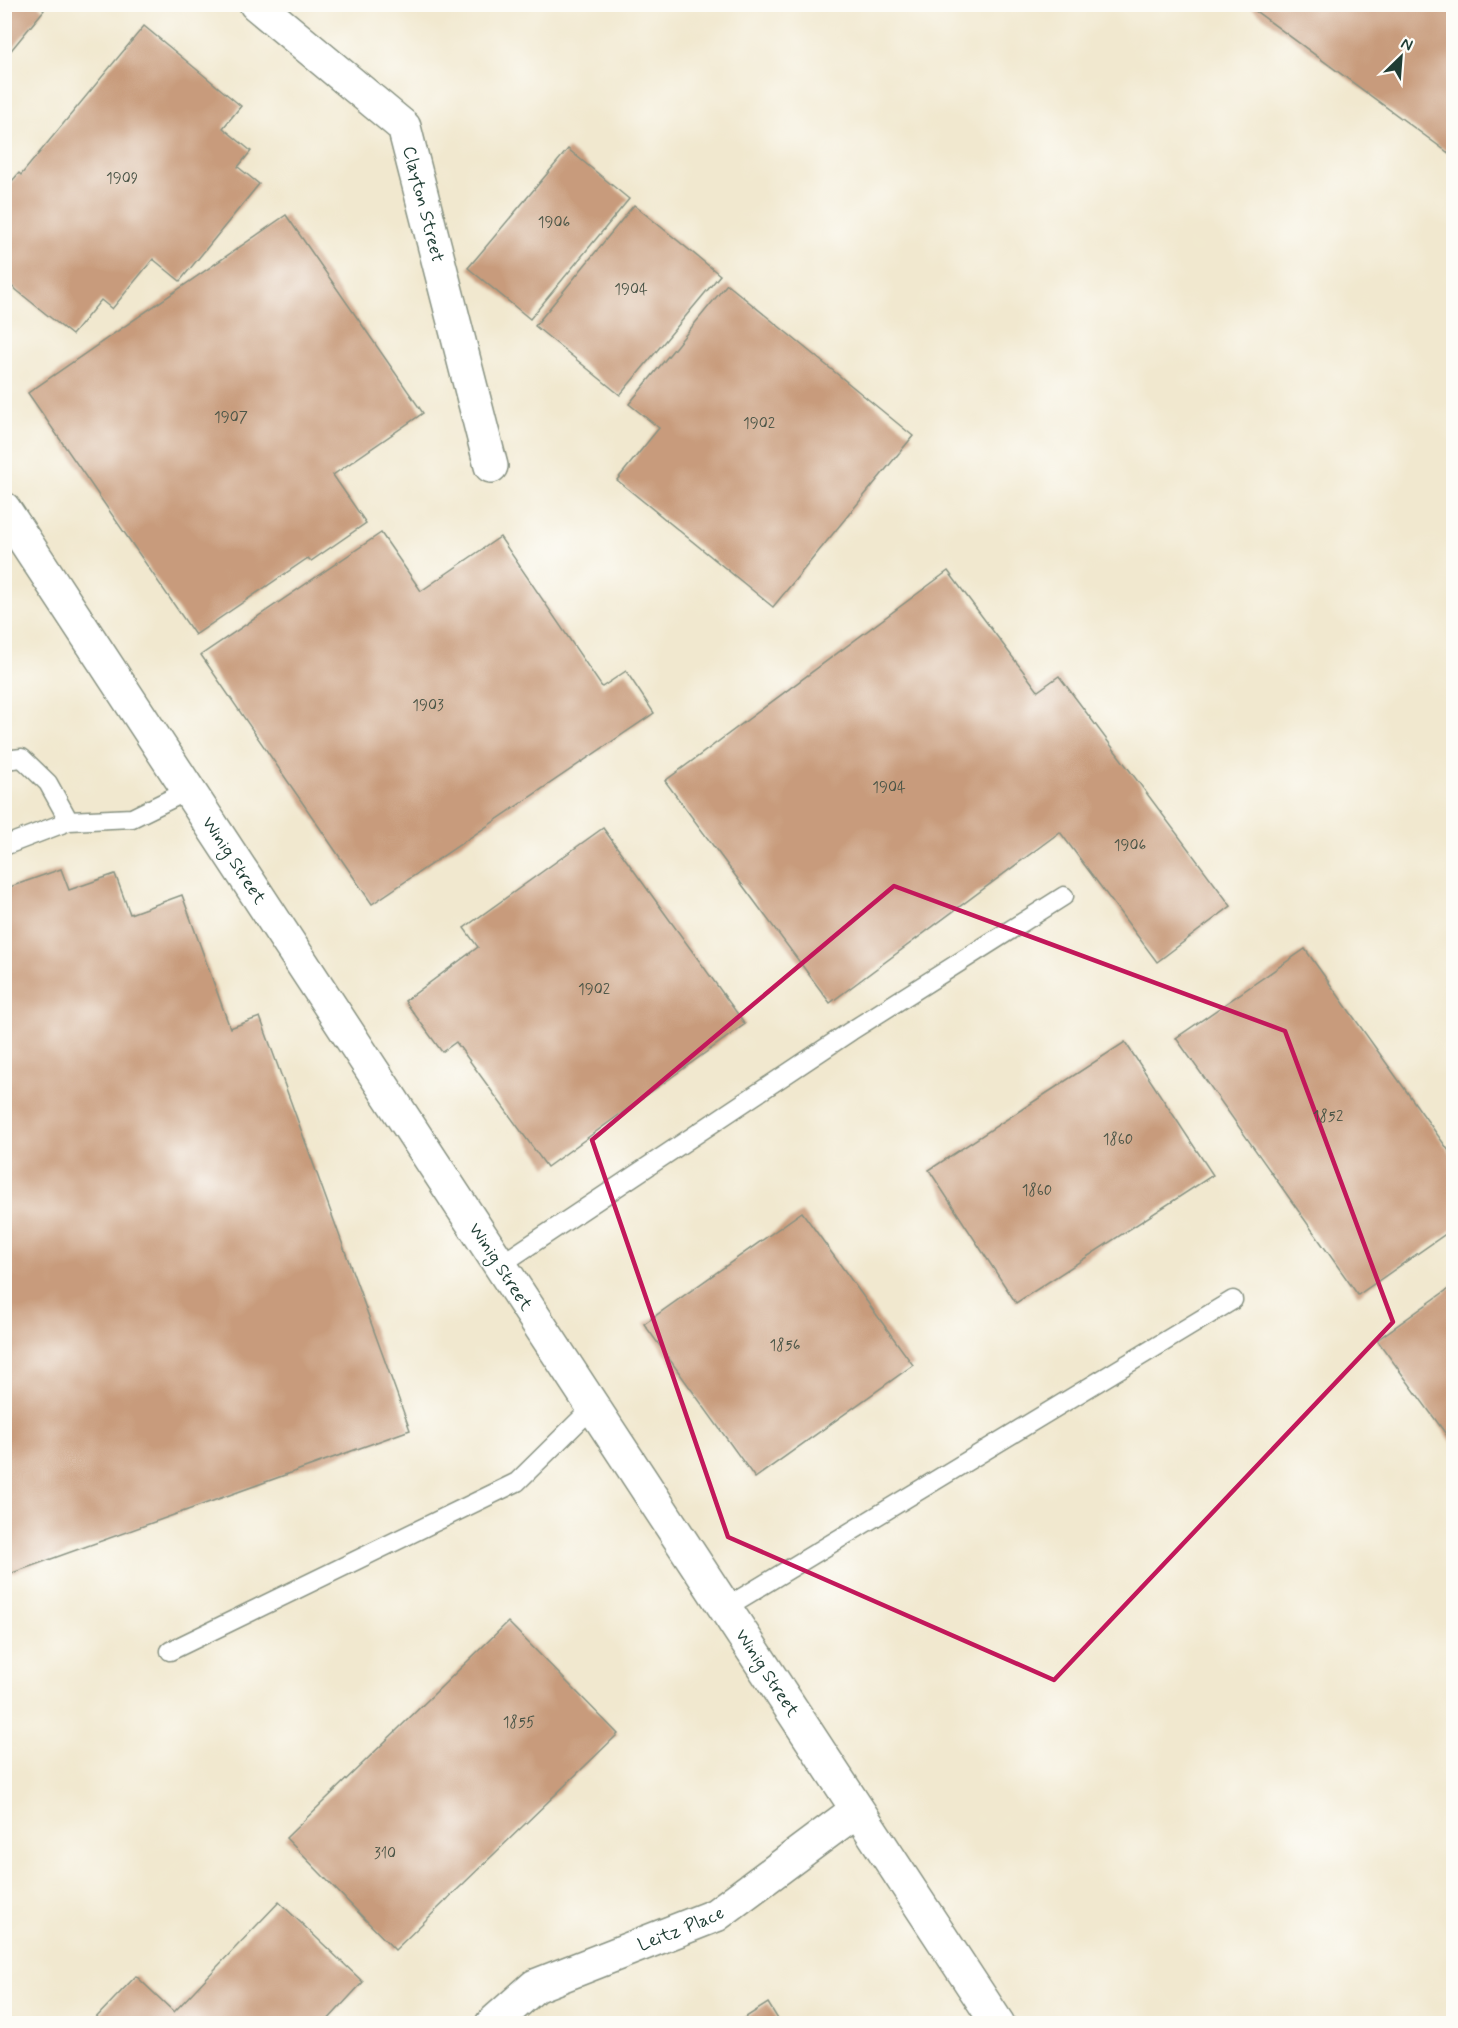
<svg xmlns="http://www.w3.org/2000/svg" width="1458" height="2028" viewBox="0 0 1458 2028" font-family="Mynerve,sans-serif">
	<rect width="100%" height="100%" fill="#fdfcf7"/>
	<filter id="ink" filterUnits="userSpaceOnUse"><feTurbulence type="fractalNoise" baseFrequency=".0167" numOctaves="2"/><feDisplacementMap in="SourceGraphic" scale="12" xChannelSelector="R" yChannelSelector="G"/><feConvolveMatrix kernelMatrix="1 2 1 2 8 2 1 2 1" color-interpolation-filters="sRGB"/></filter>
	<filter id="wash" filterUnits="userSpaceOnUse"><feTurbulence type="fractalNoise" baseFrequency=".008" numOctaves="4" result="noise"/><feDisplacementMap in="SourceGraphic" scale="24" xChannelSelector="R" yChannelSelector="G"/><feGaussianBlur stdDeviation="1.35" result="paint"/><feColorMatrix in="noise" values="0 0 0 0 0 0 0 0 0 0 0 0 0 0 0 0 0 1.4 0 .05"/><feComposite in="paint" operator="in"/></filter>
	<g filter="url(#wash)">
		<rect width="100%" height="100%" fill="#f1e8cf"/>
		<g id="blocks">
			<path fill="#c89b7c" d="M4,4H37L44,10L4,59Z
				M1246,4H1454V157Z
				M144,26L241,106L223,128L251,151L238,167L259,184L180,281L153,259L112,309L101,300L72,335L4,280V190L19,173L21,175Z
				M568,149L629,199L530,319L468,268Z
				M634,205L720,275L620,395L535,326Z
				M286,215L423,413L333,475L366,523L311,561L308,558L195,635L28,393Z
				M727,284L913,436L773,607L617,480L659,428L629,404Z
				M381,533L421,591L500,537L602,687L626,671L654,713L372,904L201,655Z
				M948,571L1038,691L1059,676L1231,906L1157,962L1060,832L830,1003L665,781Z
				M603,828L745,1024L547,1167L456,1042L442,1052L405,1001L478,947L464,928Z
				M61,869L69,890L115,874L130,914L182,895L230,1028L260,1017L410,1430L4,1576V889Z
				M1305,949L1454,1158V1228L1358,1295L1176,1038Z
				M1125,1042L1213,1175L1016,1303L929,1170Z
				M802,1212L913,1365L755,1478L644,1324Z
				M1454,1285V1445L1377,1340Z
				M508,1622L618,1734L395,1950L286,1838Z
				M279,1902L363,1982L324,2024H90L136,1976L174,2012Z
				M768,2003L781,2024H735Z"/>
		</g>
	</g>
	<g filter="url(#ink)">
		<use href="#blocks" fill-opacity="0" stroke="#889282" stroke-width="1.5"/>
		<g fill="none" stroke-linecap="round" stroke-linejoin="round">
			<g stroke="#889282" stroke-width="21">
				<path id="lane" d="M4,760L22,758L48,783L69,821
					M4,846L69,821L132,818L189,790
					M500,1265L851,1031L1064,896
					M725,1608L1233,1300
					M170,1651L517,1482L593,1407"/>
			</g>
			<g stroke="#889282" stroke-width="36">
				<g id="street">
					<path id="s1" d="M256,4L404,127L491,466"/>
					<path id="s2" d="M4,509L998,2024"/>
					<path id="s3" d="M492,2024L535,1986L716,1915L857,1810"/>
				</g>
			</g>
			<use href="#lane" stroke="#fff" stroke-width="18"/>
			<use href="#street" stroke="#fff" stroke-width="33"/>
		</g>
	</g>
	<path fill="none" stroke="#c2185b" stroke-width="4.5" stroke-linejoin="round" d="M894,886L1285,1031L1393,1322L1054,1680L728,1537L592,1140Z"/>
	<g text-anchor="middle" stroke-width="5" stroke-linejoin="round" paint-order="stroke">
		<g font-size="15" fill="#495446">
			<text x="122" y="183">1909</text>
			<text x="554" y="227">1906</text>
			<text x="631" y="294">1904</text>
			<text x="231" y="422">1907</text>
			<text x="759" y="428">1902</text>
			<text x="428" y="710">1903</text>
			<text x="889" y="792">1904</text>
			<text x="1130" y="850">1906</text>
			<text x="594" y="994">1902</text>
			<text x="1328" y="1121">1852</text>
			<text x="1118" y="1144">1860</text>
			<text x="1037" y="1195">1860</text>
			<text x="785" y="1350">1856</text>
			<text x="519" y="1727">1855</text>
			<text x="385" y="1858">310</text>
		</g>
		<g font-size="18" fill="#1f3d34" stroke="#fdfcf7">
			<text dy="6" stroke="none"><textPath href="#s1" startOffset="272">Clayton Street</textPath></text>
			<text dy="6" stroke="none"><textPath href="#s2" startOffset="420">Winig Street</textPath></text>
			<text dy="6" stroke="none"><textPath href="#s2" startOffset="906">Winig Street</textPath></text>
			<text dy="6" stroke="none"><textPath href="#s2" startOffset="1392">Winig Street</textPath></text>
			<text dy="6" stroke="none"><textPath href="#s3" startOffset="214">Leitz Place</textPath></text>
		</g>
	</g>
	<rect width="1458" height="2028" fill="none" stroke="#fdfcf7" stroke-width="24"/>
	<g transform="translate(1401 57) rotate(25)" stroke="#fdfcf7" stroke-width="4.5" paint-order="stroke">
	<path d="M0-4.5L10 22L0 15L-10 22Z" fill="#1f3d34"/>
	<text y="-9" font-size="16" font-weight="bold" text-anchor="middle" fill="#1f3d34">N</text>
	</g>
</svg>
